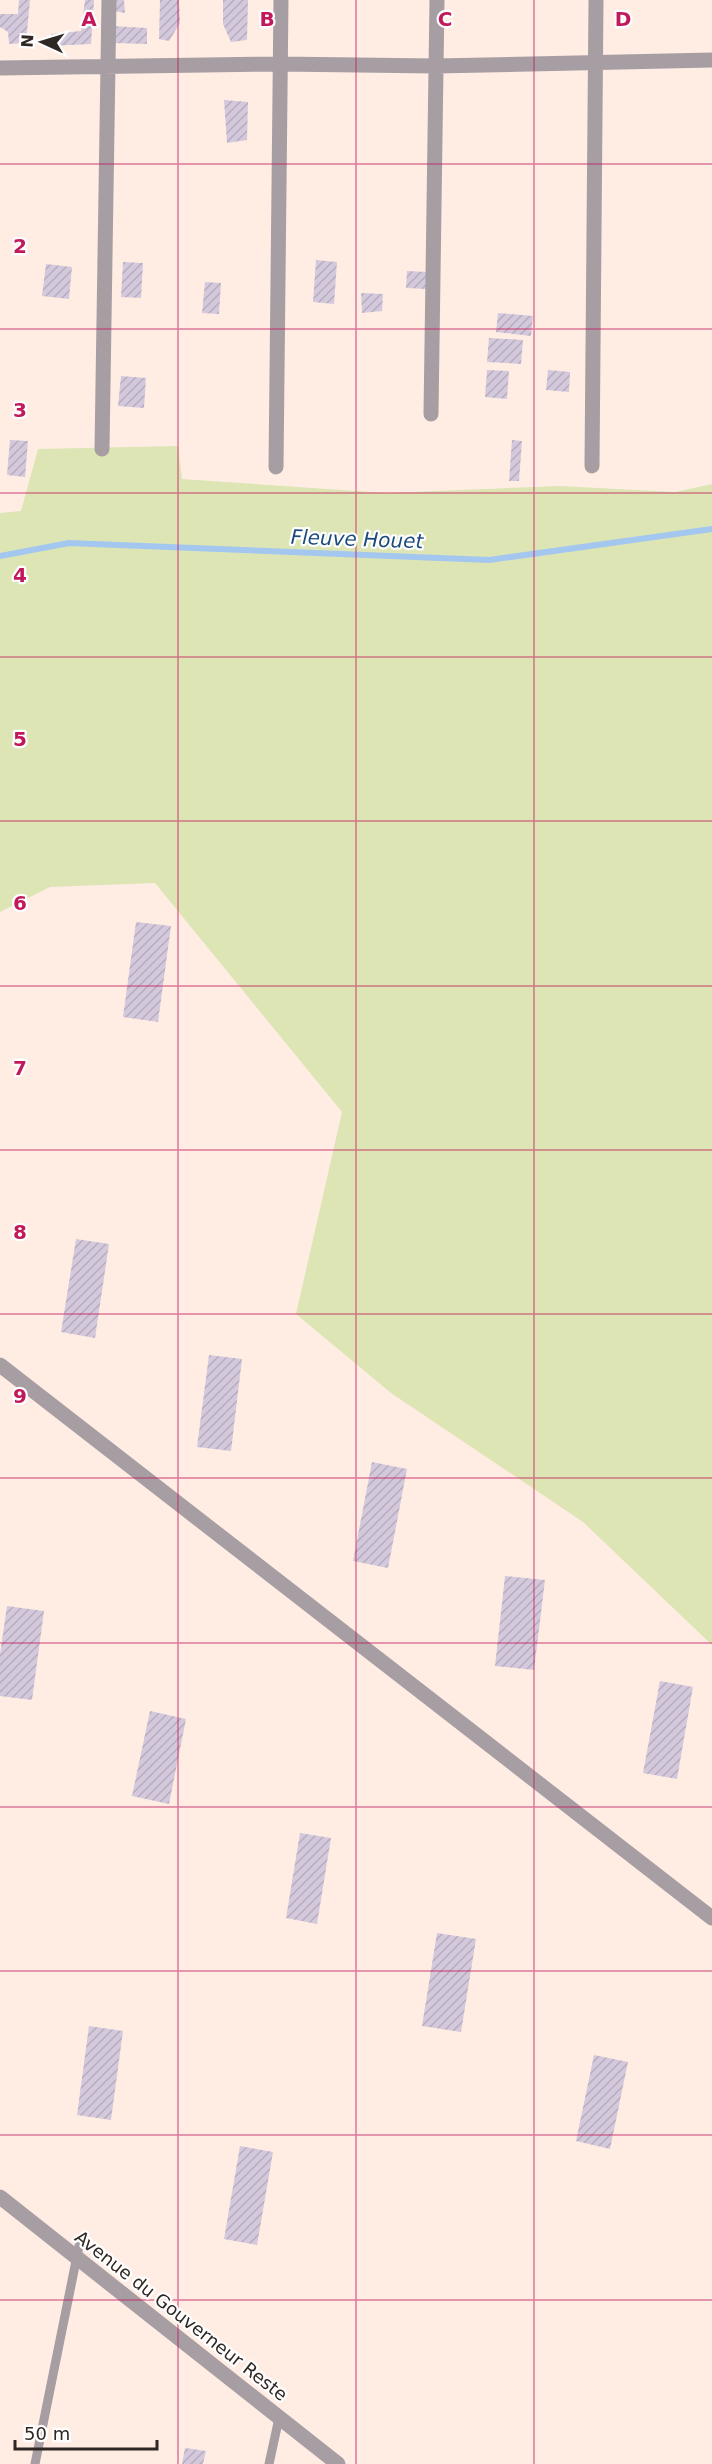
<svg xmlns="http://www.w3.org/2000/svg" width="712" height="2464" viewBox="0 0 712 2464" font-family="'DejaVu Sans',sans-serif">
	<defs>
		<pattern id="building-hatch" width="6" height="6" patternUnits="userSpaceOnUse" patternTransform="scale(1.5)"><rect width="6" height="6" fill="#d4c9dc"/><path d="M-1 1l2-2M0 6l6-6M5 7l2-2" fill="none" stroke="#b6adbc"/></pattern>
	</defs>
	<rect width="100%" height="100%" fill="#ffede4"/>
	<path fill="#dde5b5" d="M178,446L182,479L386,493L560,486L675,492L712,484V1645L583,1522L391,1393L296,1314L342,1112L155,883L50,887L0,912V513L21,511L38,449Z"/>
	<g fill="none" stroke-linecap="round" stroke-linejoin="round">
		<path stroke="#a4c7f0" stroke-width="6" d="M0,556L69,543L489,560L712,529"/>
	</g>
	<path fill="url(#building-hatch)" d="M19,0H30L26,43L9,44L8,32L0,27V14H18Z
		M85,0H94L91,44L51,46V34L81,31Z
		M114,0H124L125,13L114,11Z
		M160,0H179L180,23L169,41L159,39Z
		M223,0H248L247,40L231,42L223,24Z
		M112,26L147,28V44L113,43Z
		M224,100L248,102L247,140L227,143Z
		M316,260L337,262L334,304L313,302Z
		M123,262L143,263L141,298L121,297Z
		M46,264L72,267L69,299L42,296Z
		M407,271L427,272L426,289L406,288Z
		M205,282L221,283L219,314L202,313Z
		M361,293L383,294L382,311L362,313Z
		M498,313L533,316L531,336L496,332Z
		M489,338L523,340L521,364L487,362Z
		M487,370L509,371L507,399L485,397Z
		M548,370L570,372L569,392L546,390Z
		M121,376L146,378L144,408L118,406Z
		M10,440L28,441L25,477L7,475Z
		M512,440L522,441L519,481H509Z
		M136,922L171,926L158,1022L123,1017Z
		M76,1239L109,1244L95,1338L61,1332Z
		M209,1355L242,1359L231,1451L197,1447Z
		M372,1462L407,1469L388,1568L353,1561Z
		M505,1576L545,1580L534,1670L495,1666Z
		M7,1606L44,1611L32,1700L0,1696V1654Z
		M660,1681L693,1687L677,1779L643,1773Z
		M150,1711L186,1719L169,1804L132,1796Z
		M300,1833L331,1838L317,1924L286,1918Z
		M437,1933L476,1939L461,2032L422,2026Z
		M89,2026L123,2031L111,2120L77,2115Z
		M594,2055L628,2062L610,2149L576,2141Z
		M240,2146L273,2152L257,2245L224,2239Z
		M185,2448L206,2451L203,2464H182Z"/>
	<g fill="none" stroke-linecap="round" stroke-linejoin="round">
		<path stroke="#a79ea4" stroke-width="9" d="M35,2464L79,2246
			M269,2464L279,2418"/>
		<path stroke="#a79ea4" stroke-width="15" d="M0,68L280,64L436,66L712,60
			M431,414L437,0
			M102,449L109,0
			M592,466L596,0
			M276,467L281,0
			M0,1365L712,1918
			M0,2197L338,2464"/>
	</g>
	<path fill="none" stroke="#c2185b" stroke-width="1.5" stroke-opacity="0.55" d="M178,0V2464M356,0V2464M534,0V2464M0,164H712M0,329H712M0,493H712M0,657H712M0,821H712M0,986H712M0,1150H712M0,1314H712M0,1478H712M0,1643H712M0,1807H712M0,1971H712M0,2135H712M0,2300H712"/>
	<g text-anchor="middle" stroke-width="4.5" stroke-linejoin="round" paint-order="stroke">
		<g font-size="18" fill="#2f2723" stroke="#fefefe">
			<text transform="translate(181 2316) rotate(38)" y="6">Avenue du Gouverneur Reste</text>
		</g>
		<g font-size="20" font-style="italic" fill="#1b4a7d" stroke="#fefefe">
			<text transform="translate(357 539) rotate(2)" y="7">Fleuve Houet</text>
		</g>
	</g>
	<g font-size="20" text-anchor="middle" font-weight="bold" fill="#c2185b" stroke="#fefefe" stroke-width="4.5" stroke-linejoin="round" paint-order="stroke">
		<text x="89" y="26">A</text>
		<text x="267" y="26">B</text>
		<text x="445" y="26">C</text>
		<text x="623" y="26">D</text>
		<text x="20" y="253">2</text>
		<text x="20" y="417">3</text>
		<text x="20" y="582">4</text>
		<text x="20" y="746">5</text>
		<text x="20" y="910">6</text>
		<text x="20" y="1075">7</text>
		<text x="20" y="1239">8</text>
		<text x="20" y="1403">9</text>
	</g>
	<g transform="translate(42 42) rotate(274)" stroke="#fefefe" stroke-width="4.5" paint-order="stroke">
	<path d="M0-4.5L10 22L0 15L-10 22Z" fill="#2f2723"/>
	<text y="-9" font-size="16" font-weight="bold" text-anchor="middle" fill="#2f2723">N</text>
	</g>
	<path d="M15 2440v9h142v-9" fill="none" stroke="#2f2723" stroke-width="3"/>
	<text x="24" y="2440" font-size="18" fill="#2f2723" stroke="#fefefe" stroke-width="4.5" paint-order="stroke">50 m</text>
</svg>
